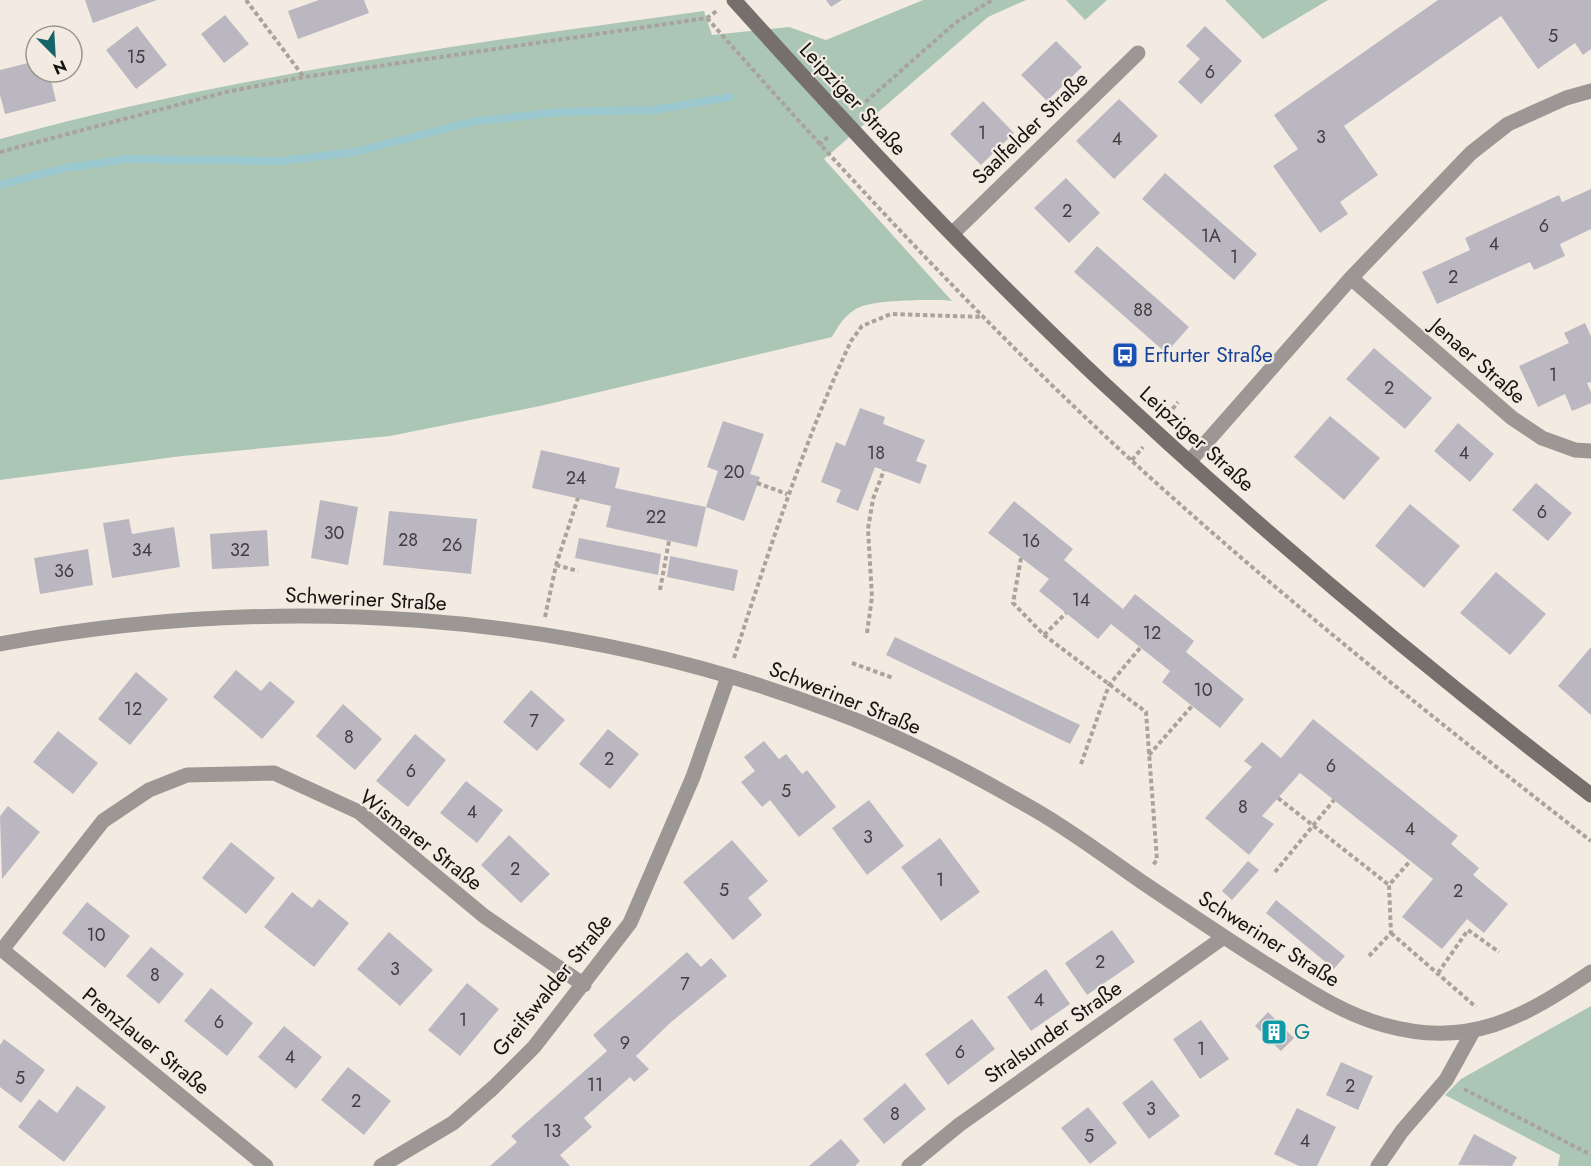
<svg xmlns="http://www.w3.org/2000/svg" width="1591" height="1166" viewBox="0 0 1591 1166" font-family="Jost,sans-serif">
	<rect width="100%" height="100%" fill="#f3ebe2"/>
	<path fill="#abc6b5" d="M923,0H1026L988,17L824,159L952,301C933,299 877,300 860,307C846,313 839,325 832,337L540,406L390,436L182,456L0,480V139C230,76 468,43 704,11L712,35L789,27L826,40Z
		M1066,0H1107L1085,20Z
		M1225,0H1328L1263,39Z
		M1591,1006V1166H1558L1560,1155L1445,1095L1461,1079Z"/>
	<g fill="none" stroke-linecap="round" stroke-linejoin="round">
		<path stroke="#9bc7cf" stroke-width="8" d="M0,185L65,168L128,159L281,161L355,152L471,122L558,112L654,110L729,97"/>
	</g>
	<path fill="#bbb7c1" d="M85,0H157L93,23Z
		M319,0H364L369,13L298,39L288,11Z
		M826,0H842L831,7Z
		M1438,0H1591V49L1583,55L1575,43L1538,69L1501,16L1344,126L1378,175L1340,202L1348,214L1320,233L1273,166L1298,149L1274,115Z
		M225,15L249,44L224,63L201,34Z
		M137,26L167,65L136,89L106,50Z
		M1205,26L1242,61L1201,104L1178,82L1200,59L1186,46Z
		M1056,41L1082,67L1047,101L1021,75Z
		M36,61V72H49L56,101L5,114L0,95V70Z
		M1119,99L1158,136L1114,179L1076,141Z
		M983,101L1014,133L981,165L950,134Z
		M1165,173L1257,254L1234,280L1142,199Z
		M1066,178L1100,213L1069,243L1034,208Z
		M1591,189V229L1560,244L1565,256L1534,270L1530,262L1437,304L1422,272L1470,250L1465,238L1559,195L1562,202Z
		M1097,246L1189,327L1166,353L1074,272Z
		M1585,323L1591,336V382L1587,383L1591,392V403L1572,411L1565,394L1538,407L1519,366L1569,343L1564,333Z
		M1374,348L1432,398L1405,429L1346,379Z
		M860,408L885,417L883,424L925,440L916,461L927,465L920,484L875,467L858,511L836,502L841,490L821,482L836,442L845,446Z
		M1330,416L1380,458L1344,500L1294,457Z
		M723,421L764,434L750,474L760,477L744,521L706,507L718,471L707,467Z
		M1458,423L1494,454L1470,482L1434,451Z
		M541,450L620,468L615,488L706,507L697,547L606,527L611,506L532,488Z
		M1536,483L1572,513L1548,541L1512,510Z
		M320,500L358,507L348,565L311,558Z
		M1014,501L1073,549L1064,560L1123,609L1135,594L1194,641L1186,652L1244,699L1220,728L1162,682L1170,671L1111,624L1098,639L1039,591L1049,579L988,533Z
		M1410,504L1460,546L1424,588L1375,546Z
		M389,511L477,519L471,574L383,565Z
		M129,519L132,534L174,527L180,567L112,578L103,523Z
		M267,530L269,566L212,569L210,534Z
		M579,538L661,554L658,575L575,558Z
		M88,549L93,585L40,594L34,558Z
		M670,556L738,570L734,591L667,577Z
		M1496,572L1546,614L1510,655L1460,613Z
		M895,637L1080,725L1070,744L886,655Z
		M1591,647V715L1558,686Z
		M236,670L261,691L270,681L295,702L262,739L213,697Z
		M136,672L168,699L130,745L98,719Z
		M531,690L565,720L537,751L503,722Z
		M343,704L382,739L355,770L316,736Z
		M1313,719L1458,836L1451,844L1479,868L1473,875L1508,904L1484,933L1467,919L1442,949L1402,917L1433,879L1300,773L1262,816L1274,824L1249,855L1205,818L1252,767L1244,761L1262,742L1281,758Z
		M608,729L639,754L610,789L579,764Z
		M58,731L98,763L73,794L33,762Z
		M415,734L446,760L408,807L376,781Z
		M764,741L779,759L786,754L802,774L807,770L836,807L799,837L770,800L762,807L741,782L755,771L744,757Z
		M466,781L503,810L477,843L440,813Z
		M869,800L904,846L867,875L832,828Z
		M8,806L40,832L2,879L0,816Z
		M509,835L550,874L521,903L481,865Z
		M940,838L980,892L941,921L901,867Z
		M732,840L768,881L748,898L762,915L733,940L683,882Z
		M231,842L275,878L246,914L202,878Z
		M1248,861L1259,870L1232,900L1222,891Z
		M292,892L312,908L319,899L349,923L314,967L264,927Z
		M1276,900L1345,956L1334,969L1266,913Z
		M87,902L130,936L105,968L62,933Z
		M1112,930L1135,962L1087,995L1065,963Z
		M389,932L433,970L400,1006L357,969Z
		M151,947L184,974L159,1004L126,976Z
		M687,952L701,967L711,958L727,976L670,1023L636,1056L649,1069L634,1082L630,1077L584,1118L592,1127L560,1155L570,1166H490L517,1142L511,1136L607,1051L593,1035Z
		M1046,969L1070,1004L1031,1031L1007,997Z
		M467,983L499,1009L460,1056L428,1030Z
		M211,988L253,1023L227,1056L184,1021Z
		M1268,1012L1294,1038L1281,1051L1255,1026Z
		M972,1019L995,1049L948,1085L925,1054Z
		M1201,1020L1229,1059L1200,1079L1173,1039Z
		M284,1026L322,1057L296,1089L258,1057Z
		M4,1039L45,1070L21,1103L0,1087V1045Z
		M1341,1062L1373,1076L1358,1110L1326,1095Z
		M348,1067L391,1101L364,1135L321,1100Z
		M1152,1080L1180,1116L1149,1139L1122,1103Z
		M905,1083L926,1109L884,1144L863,1119Z
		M77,1086L106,1107L64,1162L18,1127L39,1099L57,1113Z
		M1088,1107L1117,1143L1090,1164L1061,1128Z
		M1297,1108L1336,1127L1317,1166H1299L1274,1154Z
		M1474,1134L1517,1157L1512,1166L1458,1165Z
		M841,1139L860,1161L855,1166H809Z"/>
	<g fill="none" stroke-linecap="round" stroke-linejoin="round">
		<path stroke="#a9a39c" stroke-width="4" stroke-dasharray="4.5 3" stroke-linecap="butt" d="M246,0L303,76
			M707,18C843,172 981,322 1132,461C1279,595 1434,719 1591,841
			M860,107L955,23L992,0
			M819,145L830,135
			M0,152L226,92L304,77L707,18L718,10
			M1168,415L1178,402
			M1132,460L1143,447
			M757,483L787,494
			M1021,558L1013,603L1044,635L1146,712L1157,860L1152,866
			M556,565L578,571
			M660,590L669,541
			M545,617L556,565L578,498
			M867,633L872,597L868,529L873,499L884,470
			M1044,635L1066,613
			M734,658C769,551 803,444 851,341L862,326L891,314L984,317
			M852,663L893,678
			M1149,755L1192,706
			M1081,764L1109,685L1140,648
			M1278,798L1389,885
			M1275,872L1334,800
			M1391,933L1476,1007
			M1369,956L1391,933L1389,885L1410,861
			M1438,973L1468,930L1499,952
			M1464,1089L1591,1155"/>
		<path stroke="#9c9795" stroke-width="15" d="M952,234L1138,53
			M1351,278L1512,418L1542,438L1575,450L1591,451
			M1189,462L1351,278L1471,153L1508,124L1566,98L1591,91
			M0,644C274,593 565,610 827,709C896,734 964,769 1028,806C1068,828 1104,856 1142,882C1182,909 1222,936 1263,962C1302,986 1340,1013 1384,1025C1469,1049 1523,1018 1591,972
			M0,948L266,1166
			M2,950L103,821L149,790L187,775L274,773L359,812L484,916L584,985
			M381,1166L453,1123L494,1087L534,1047L630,923L693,777L728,677
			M909,1166L959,1125L1224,937
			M1378,1166L1402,1131L1446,1080L1472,1033"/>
		<path stroke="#766f6c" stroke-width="15" d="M734,0C852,131 972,260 1101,381C1257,527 1421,665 1591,795"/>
	</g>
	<defs>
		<g id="bus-square" transform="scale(1.35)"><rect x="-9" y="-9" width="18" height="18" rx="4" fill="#1a4fb4" stroke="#f3ebe2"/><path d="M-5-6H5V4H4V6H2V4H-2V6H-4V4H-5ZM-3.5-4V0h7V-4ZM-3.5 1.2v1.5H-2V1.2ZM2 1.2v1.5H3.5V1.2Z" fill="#fff"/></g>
		<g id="building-square" transform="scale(1.35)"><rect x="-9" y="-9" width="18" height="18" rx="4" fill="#0f9aa8" stroke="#f3ebe2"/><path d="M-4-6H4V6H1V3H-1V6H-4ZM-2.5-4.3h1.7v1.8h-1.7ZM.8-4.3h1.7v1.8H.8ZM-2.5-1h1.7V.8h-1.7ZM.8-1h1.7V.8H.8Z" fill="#fff"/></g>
	</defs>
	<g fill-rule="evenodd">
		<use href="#bus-square" x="1125" y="355"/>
		<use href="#building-square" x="1274" y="1032"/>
	</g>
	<g text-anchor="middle" stroke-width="4.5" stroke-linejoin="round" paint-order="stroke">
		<g font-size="18" fill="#3f3d3d">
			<text x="1553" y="42">5</text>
			<text x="136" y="63">15</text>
			<text x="1210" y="78">6</text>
			<text x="982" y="139">1</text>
			<text x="1321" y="143">3</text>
			<text x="1117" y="145">4</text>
			<text x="1067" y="217">2</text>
			<text x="1544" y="232">6</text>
			<text x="1211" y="242">1A</text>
			<text x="1494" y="250">4</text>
			<text x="1234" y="263">1</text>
			<text x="1453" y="283">2</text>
			<text x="1143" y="316">88</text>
			<text x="1553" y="381">1</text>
			<text x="1389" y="394">2</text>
			<text x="876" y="459">18</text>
			<text x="1464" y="459">4</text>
			<text x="734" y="478">20</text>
			<text x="576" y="484">24</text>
			<text x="1542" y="518">6</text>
			<text x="656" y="523">22</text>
			<text x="334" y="539">30</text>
			<text x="408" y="546">28</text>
			<text x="1031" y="547">16</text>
			<text x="452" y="551">26</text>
			<text x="142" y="556">34</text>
			<text x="240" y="556">32</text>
			<text x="64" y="577">36</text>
			<text x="1081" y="606">14</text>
			<text x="1152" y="639">12</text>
			<text x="1203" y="696">10</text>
			<text x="133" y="715">12</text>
			<text x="534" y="727">7</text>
			<text x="349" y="743">8</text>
			<text x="609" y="765">2</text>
			<text x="1331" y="772">6</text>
			<text x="411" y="777">6</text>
			<text x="786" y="797">5</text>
			<text x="1243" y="813">8</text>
			<text x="472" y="818">4</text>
			<text x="1410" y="835">4</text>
			<text x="868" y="843">3</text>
			<text x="515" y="875">2</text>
			<text x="940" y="886">1</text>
			<text x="724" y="896">5</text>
			<text x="1458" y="897">2</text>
			<text x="96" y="941">10</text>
			<text x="1100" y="968">2</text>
			<text x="395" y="975">3</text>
			<text x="155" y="981">8</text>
			<text x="685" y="990">7</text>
			<text x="1039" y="1006">4</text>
			<text x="463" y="1026">1</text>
			<text x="219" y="1028">6</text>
			<text x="625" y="1049">9</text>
			<text x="1201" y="1055">1</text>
			<text x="960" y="1058">6</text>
			<text x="290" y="1063">4</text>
			<text x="20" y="1084">5</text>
			<text x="595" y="1091">11</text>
			<text x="1350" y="1092">2</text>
			<text x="356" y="1107">2</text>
			<text x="1151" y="1115">3</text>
			<text x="895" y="1120">8</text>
			<text x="552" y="1137">13</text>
			<text x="1089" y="1142">5</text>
			<text x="1305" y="1147">4</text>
		</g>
		<g font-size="21" fill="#161411" stroke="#f3ebe2">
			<text transform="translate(853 99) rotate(47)" y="7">Leipziger Straße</text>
			<text transform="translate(1030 128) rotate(-44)" y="7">Saalfelder Straße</text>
			<text transform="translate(1478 361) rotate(41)" y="7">Jenaer Straße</text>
			<text transform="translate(1197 439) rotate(42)" y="7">Leipziger Straße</text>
			<text transform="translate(366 599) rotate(3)" y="7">Schweriner Straße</text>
			<text transform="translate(845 698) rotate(22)" y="7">Schweriner Straße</text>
			<text transform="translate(421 840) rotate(38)" y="7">Wismarer Straße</text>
			<text transform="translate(1269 939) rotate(32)" y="7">Schweriner Straße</text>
			<text transform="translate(552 985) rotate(-51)" y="7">Greifswalder Straße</text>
			<text transform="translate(1053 1032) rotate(-35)" y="7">Stralsunder Straße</text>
			<text transform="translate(146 1041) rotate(39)" y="7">Prenzlauer Straße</text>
		</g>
		<g font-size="21" fill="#164399" stroke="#f3ebe2" text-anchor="start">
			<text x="1144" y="362">Erfurter Straße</text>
		</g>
		<g font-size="21" fill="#0d838f" stroke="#f3ebe2" text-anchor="start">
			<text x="1294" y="1039">G</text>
		</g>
	</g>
	<g transform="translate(54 54) rotate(156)"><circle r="28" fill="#f3ebe2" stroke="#9b958e" stroke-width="1.5"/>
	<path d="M0-4.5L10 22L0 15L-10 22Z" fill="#156468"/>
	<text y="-9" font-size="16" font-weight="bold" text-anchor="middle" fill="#161411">N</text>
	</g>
</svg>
